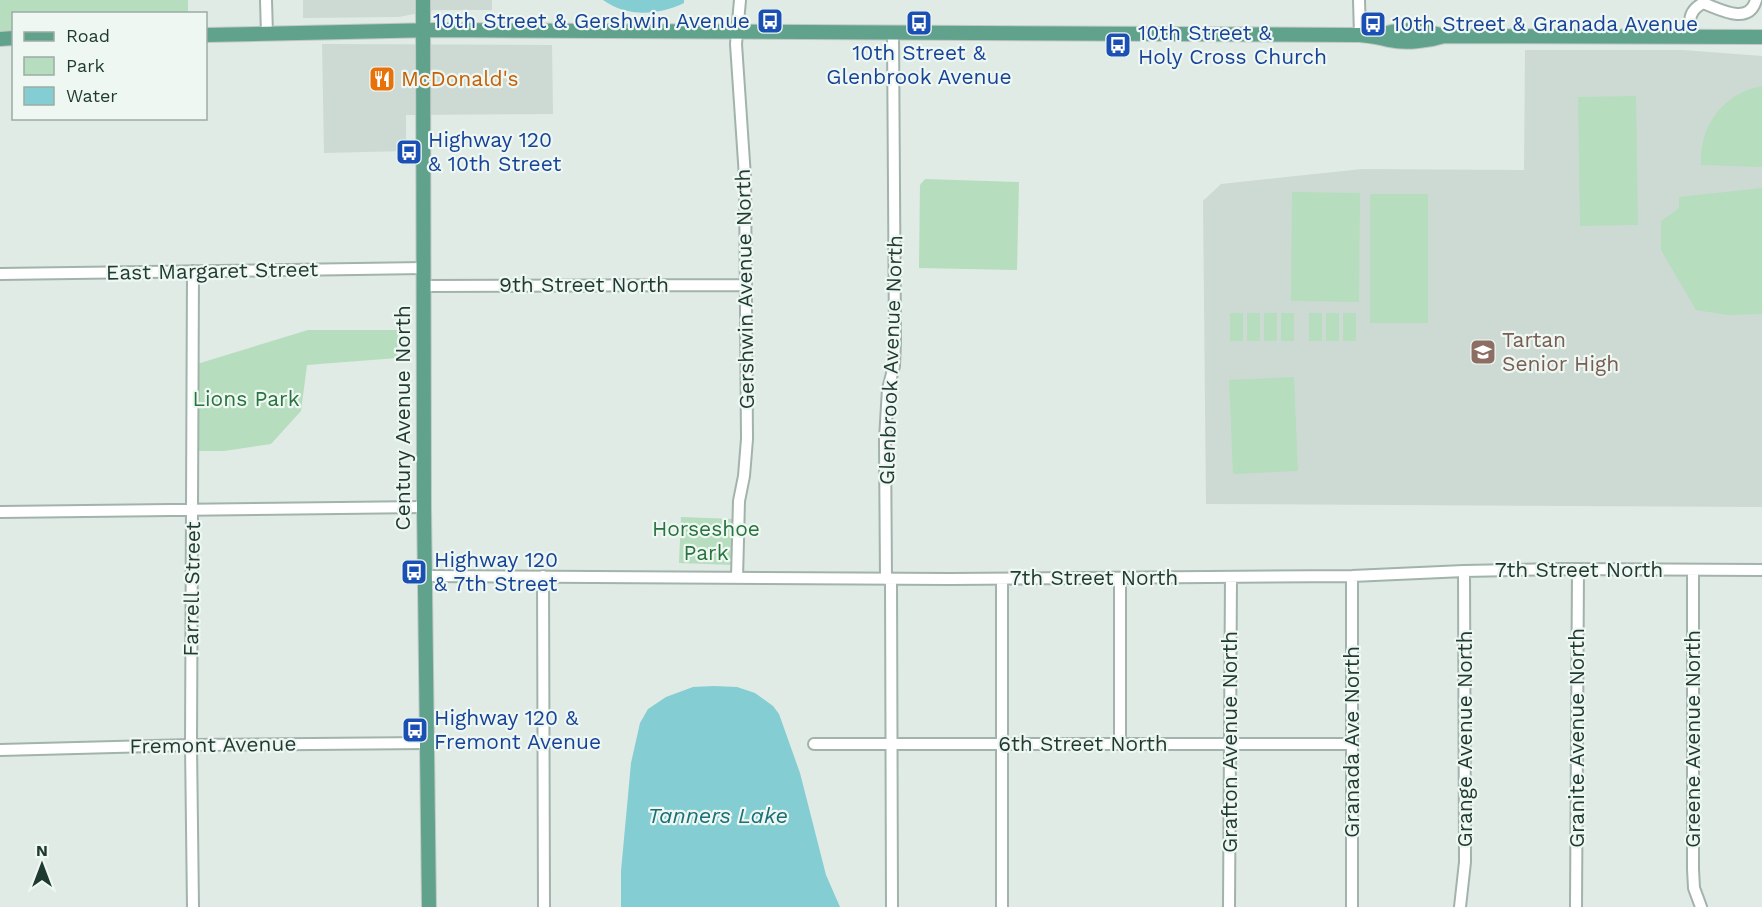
<svg xmlns="http://www.w3.org/2000/svg" width="1762" height="907" viewBox="0 0 1762 907" font-family="'Work Sans',sans-serif">
	<rect width="100%" height="100%" fill="#dfebe4"/>
	<path fill="#cddad3" d="M303,0H492V10H434L399,17L303,18Z
		M322,44L552,45L553,114L406,115V151L324,153Z
		M1525,50H1683L1762,56V507L1206,504L1203,201L1221,184L1362,169L1524,170Z"/>
	<path fill="#b6ddbe" d="M0,0H188V13L14,14L13,31H0Z
		M1762,86V167L1701,165C1699,126 1723,93 1762,86Z
		M1636,96L1638,225L1580,226L1578,97Z
		M925,179L1019,182L1017,270L919,268L920,185Z
		M1762,188V314L1728,315L1696,310L1661,250V221L1679,208V197Z
		M1292,192L1360,193L1359,302L1291,301Z
		M1370,194H1428V323H1370Z
		M1230,313H1243V341H1230Z
		M1247,313H1260V341H1247Z
		M1264,313H1277V341H1264Z
		M1281,313H1294V341H1281Z
		M1309,313H1322V341H1309Z
		M1326,313H1339V341H1326Z
		M1343,313H1356V341H1343Z
		M308,330H398L397,358L307,365L301,411L271,444L224,451H196L197,364Z
		M1294,377L1298,471L1233,474L1229,380Z
		M681,517L734,519L733,565L679,563Z"/>
	<path fill="#84cdd2" d="M603,0H684V3C657,16 627,17 603,0Z
		M714,686L737,687L755,693L773,706L779,714L800,773L826,875L840,907H621V871L631,763L640,723L648,709L666,697L693,687Z"/>
	<g fill="none" stroke-linecap="round" stroke-linejoin="round">
		<g stroke="#a2b3ab" stroke-width="14">
			<path id="minor" d="M266,0L267,34
				M1359,0L1360,35
				M1690,37C1690,21 1687,12 1703,3C1719,9 1749,26 1756,0
				M193,271L191,745L193,907
				M0,274L424,268
				M424,286L744,285
				M0,512L424,507
				M1693,570V869L1694,888L1701,907
				M425,576L950,579L1352,576L1464,571L1560,569L1762,570
				M543,576L544,907
				M1352,576V907
				M737,578L739,501L744,476L747,439L745,177L736,44L740,0
				M1120,578V744
				M886,579L885,439L888,389L894,366L895,342L893,33
				M891,579L892,907
				M814,744H1351
				M0,750L191,745L427,743
				M1002,907V579
				M1229,907L1231,577
				M1460,907L1465,862L1464,571
				M1576,907L1578,569"/>
		</g>
		<g stroke="#c0c8c5" stroke-width="16">
			<path id="major" d="M423,0L424,507L429,907
				M206,35L435,30L1360,35C1371,36 1379,37 1389,40C1406,44 1428,41 1444,36
				M1378,36C1398,28 1423,29 1444,36L1762,37
				M0,39L14,38"/>
		</g>
		<use href="#minor" stroke="#fff" stroke-width="10"/>
		<use href="#major" stroke="#61a28c" stroke-width="14"/>
	</g>
	<defs>
		<g id="bus-square" transform="scale(1.35)"><rect x="-9" y="-9" width="18" height="18" rx="4" fill="#1a4fb4" stroke="#eff7f2"/><path d="M-5-6H5V4H4V6H2V4H-2V6H-4V4H-5ZM-3.5-4V0h7V-4ZM-3.5 1.2v1.5H-2V1.2ZM2 1.2v1.5H3.5V1.2Z" fill="#fff"/></g>
		<g id="restaurant-square" transform="scale(1.35)"><rect x="-9" y="-9" width="18" height="18" rx="4" fill="#e8710a" stroke="#eff7f2"/><path d="M-5-6h1v4h1v-4h1v4h1v-4h1v5L-1.5 .5V6h-2V.5L-5-1ZM5-6V6H3V1.5H1.5Q1.5-4 5-6Z" fill="#fff"/></g>
		<g id="school-square" transform="scale(1.35)"><rect x="-9" y="-9" width="18" height="18" rx="4" fill="#8d6e63" stroke="#eff7f2"/><path d="M0-5L7-2L0 1L-7-2ZM-4 1L0 2.5L4 1V4Q0 6-4 4Z" fill="#fff"/></g>
	</defs>
	<g fill-rule="evenodd">
		<use href="#bus-square" x="770" y="21"/>
		<use href="#bus-square" x="919" y="23"/>
		<use href="#bus-square" x="1373" y="24"/>
		<use href="#bus-square" x="1118" y="45"/>
		<use href="#restaurant-square" x="382" y="79"/>
		<use href="#bus-square" x="409" y="152"/>
		<use href="#school-square" x="1483" y="352"/>
		<use href="#bus-square" x="414" y="572"/>
		<use href="#bus-square" x="415" y="730"/>
	</g>
	<g text-anchor="middle" stroke-width="4.5" stroke-linejoin="round" paint-order="stroke">
		<g font-size="21" fill="#164399" stroke="#eff7f2" text-anchor="start">
			<text x="750" y="28" text-anchor="end">10th Street &amp; Gershwin Avenue</text>
			<text x="1392" y="31">10th Street &amp; Granada Avenue</text>
			<text x="1138" y="40">10th Street &amp;<tspan x="1138" dy="24">Holy Cross Church</tspan></text>
			<text x="919" y="60" text-anchor="middle">10th Street &amp;<tspan x="919" dy="24">Glenbrook Avenue</tspan></text>
			<text x="428" y="147">Highway 120<tspan x="428" dy="24">&amp; 10th Street</tspan></text>
			<text x="434" y="567">Highway 120<tspan x="434" dy="24">&amp; 7th Street</tspan></text>
			<text x="434" y="725">Highway 120 &amp;<tspan x="434" dy="24">Fremont Avenue</tspan></text>
		</g>
		<g font-size="21" fill="#c56008" stroke="#eff7f2" text-anchor="start">
			<text x="401" y="86">McDonald's</text>
		</g>
		<g font-size="21" fill="#1f3b31" stroke="#eff7f2">
			<text transform="translate(212 271) rotate(-1)" y="7">East Margaret Street</text>
			<text x="584" y="292">9th Street North</text>
			<text transform="translate(745 289) rotate(-91)" y="7">Gershwin Avenue North</text>
			<text transform="translate(891 360) rotate(-88)" y="7">Glenbrook Avenue North</text>
			<text transform="translate(403 418) rotate(-90)" y="7">Century Avenue North</text>
			<text x="1579" y="577">7th Street North</text>
			<text x="1094" y="585">7th Street North</text>
			<text transform="translate(192 589) rotate(-89)" y="7">Farrell Street</text>
			<text transform="translate(1577 738) rotate(-90)" y="7">Granite Avenue North</text>
			<text transform="translate(1465 739) rotate(-90)" y="7">Grange Avenue North</text>
			<text transform="translate(1693 739) rotate(-90)" y="7">Greene Avenue North</text>
			<text transform="translate(1230 742) rotate(-90)" y="7">Grafton Avenue North</text>
			<text transform="translate(1352 742) rotate(-90)" y="7">Granada Ave North</text>
			<text x="1083" y="751">6th Street North</text>
			<text transform="translate(213 745) rotate(-1)" y="7">Fremont Avenue</text>
		</g>
		<g font-size="21" fill="#785e54" stroke="#eff7f2" text-anchor="start">
			<text x="1502" y="347">Tartan<tspan x="1502" dy="24">Senior High</tspan></text>
		</g>
		<g font-size="21" fill="#28733f" stroke="#eff7f2">
			<text x="246" y="406">Lions Park</text>
			<text x="706" y="536">Horseshoe<tspan x="706" dy="24">Park</tspan></text>
		</g>
		<g font-size="22" font-style="italic" fill="#187078" stroke="#eff7f2">
			<text x="718" y="823">Tanners Lake</text>
		</g>
	</g>
	<rect x="12" y="12" width="195" height="108" fill="#eff7f2" stroke="#9caca5" stroke-width="1.5"/>
	<rect x="24" y="32" width="30" height="9" fill="#61a28c" stroke="#9caca5" stroke-width="1.5"/>
	<text x="66" y="42" font-size="18" fill="#1f3b31">Road</text>
	<rect x="24" y="57" width="30" height="18" fill="#b6ddbe" stroke="#9caca5" stroke-width="1.5"/>
	<text x="66" y="72" font-size="18" fill="#1f3b31">Park</text>
	<rect x="24" y="87" width="30" height="18" fill="#84cdd2" stroke="#9caca5" stroke-width="1.5"/>
	<text x="66" y="102" font-size="18" fill="#1f3b31">Water</text>
	<g transform="translate(42 865)" stroke="#eff7f2" stroke-width="4.5" paint-order="stroke">
	<path d="M0-4.5L10 22L0 15L-10 22Z" fill="#1f3b31"/>
	<text y="-9" font-size="16" font-weight="bold" text-anchor="middle" fill="#1f3b31">N</text>
	</g>
</svg>
